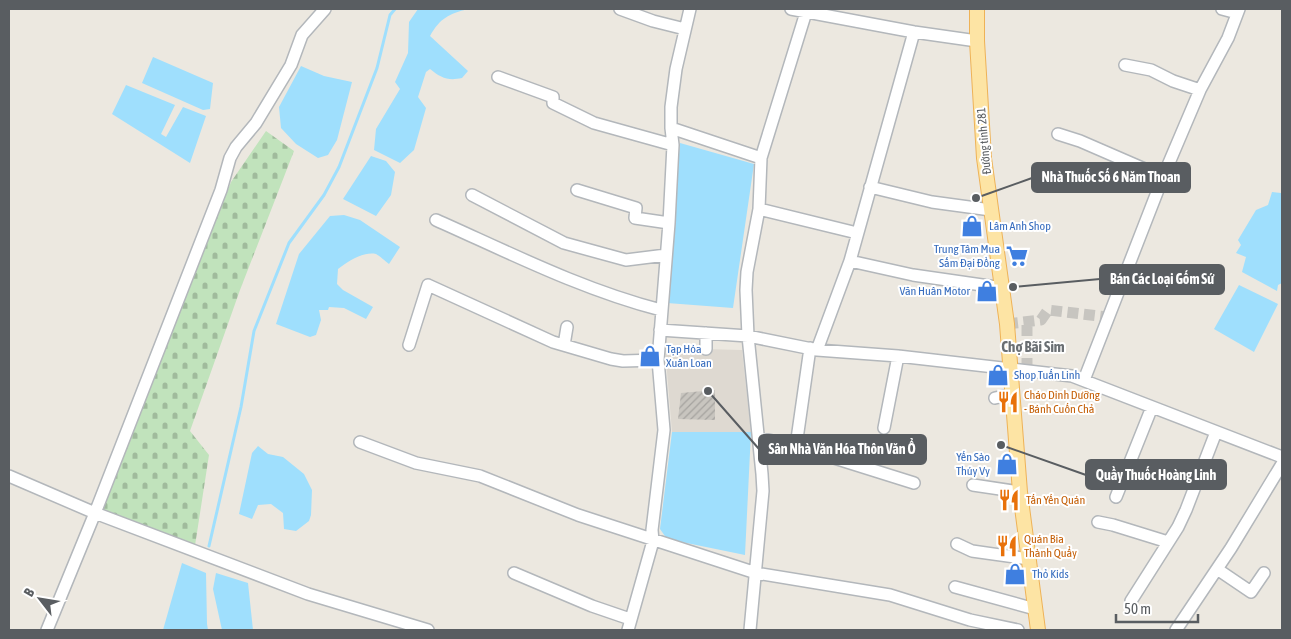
<svg xmlns="http://www.w3.org/2000/svg" width="1291" height="639" viewBox="0 0 1291 639" font-family="'Asap Condensed',sans-serif">
	<defs>
		<pattern id="cemetery-stones" width="16" height="16" patternUnits="userSpaceOnUse" patternTransform="scale(1.25)"><rect width="16" height="16" fill="#c1e3bc"/><path d="M2 7V4a2 2 0 0 1 4 0v3zM10 15v-3a2 2 0 0 1 4 0v3z" fill="#a0bb9c"/></pattern>
		<pattern id="building-hatch" width="6" height="6" patternUnits="userSpaceOnUse" patternTransform="scale(1.25)"><rect width="6" height="6" fill="#c8c5bf"/><path d="M-1 1l2-2M0 6l6-6M5 7l2-2" fill="none" stroke="#a5a39f"/></pattern>
	</defs>
	<rect width="100%" height="100%" fill="#ece8e0"/>
	<path fill="#ded9d1" d="M665,348L742,350L751,432H672Z"/>
	<path fill="url(#cemetery-stones)" d="M266,131L294,151L240,290L190,431L209,455L194,552L100,515L231,182Z"/>
	<path fill="#9fdffd" d="M418,9H468C449,14 440,18 430,36L468,71L462,78C448,81 441,78 430,69L426,72L418,97L426,108L414,150L400,163L374,150L376,129L400,89L395,82L408,53L409,22Z
		M153,57L213,83L210,109L203,110L142,83Z
		M301,66L324,76L352,82L337,140L328,155L318,158L296,144L281,128L279,107Z
		M126,85L175,105L161,134L166,137L183,107L206,116L190,163L112,114Z
		M680,143L754,164L733,308L667,303Z
		M371,156L386,161L395,172L391,195L376,216L343,199Z
		M1272,192L1281,193L1282,192V283L1278,285L1277,291L1242,272L1246,257L1236,253L1241,245L1238,240L1256,210L1268,205Z
		M344,215L360,220L400,247L389,264C385,261 380,256 376,254C363,251 347,262 338,269L337,284L343,290L373,307L366,319L344,308L329,307L328,310H319L321,320L316,335L310,337L276,324L299,254L330,216Z
		M1239,285L1278,304L1254,352L1214,329Z
		M672,432H751L745,555L667,539L660,529Z
		M258,446L268,454L283,457L304,474L312,490L311,515L309,521L296,531L284,529L283,513L271,504L258,505L252,519L239,514L252,453Z
		M182,563L206,573L207,624L208,630H163Z
		M216,573L248,583L253,630H222L213,589Z"/>
	<g fill="none" stroke-linecap="round" stroke-linejoin="round">
		<path stroke="#9fdffd" stroke-width="3" d="M209,546L241,407L254,331L289,243L324,195L339,167L377,68L390,15L395,9"/>
	</g>
	<path fill="url(#building-hatch)" d="M715,390V420L678,419L681,393Z"/>
	<g fill="none" stroke-linecap="round" stroke-linejoin="round">
		<path stroke="#c7c5c0" stroke-width="11" stroke-dasharray="11 5.5" stroke-linecap="butt" d="M1007,324L1041,320L1048,310L1108,317
			M1027,369V321"/>
		<g stroke="#b3b7bb" stroke-width="14">
			<path id="minor" d="M620,9L653,21L685,29
				M791,9L914,32L977,41
				M1222,9L1237,13
				M1125,65L1151,70L1173,81L1200,90
				M498,77L553,97V103L594,123L673,145
				M671,128L761,158
				M1058,134L1080,141L1163,177
				M870,187L932,202L991,210
				M577,190L636,208L635,218L669,223
				M472,195L564,243L626,260L666,255
				M759,209L857,233
				M436,220C510,253 583,290 661,310
				M850,261L913,275L1003,288
				M660,330L748,336L817,350L898,356L1072,376L1282,457
				M706,333V349
				M409,345L428,285L553,342L611,359L623,361L658,360
				M564,345L567,327
				M817,350L850,261L914,32
				M1084,380L1163,177L1200,90L1228,38L1239,9
				M995,398L1013,394
				M884,428L898,356
				M759,438L796,446L914,483
				M360,442L416,463L480,476L578,515L756,573L890,595L970,620L1018,630
				M796,446L810,348
				M9,476L95,513L308,594L428,630
				M973,485L1020,492
				M1116,497L1152,407
				M1098,522L1113,525L1168,542
				M957,544L972,551L1029,559
				M1217,569L1251,592L1264,573
				M514,573L592,606L630,619
				M955,587L1035,609
				M1131,601L1178,527L1186,510L1216,432
				M47,630L95,513L221,190L230,158L236,147L256,123L291,65L302,35L325,9
				M628,630L653,541L652,530L664,430L658,360L669,223L673,145L671,128V107L676,69L690,9
				M750,630L763,491L762,474L748,336L746,290L747,272L759,209L761,158L807,9
				M1176,630L1231,548L1282,464"/>
		</g>
		<g stroke="#eeb257" stroke-width="16">
			<path id="major" d="M977,9V41L984,158L1007,324L1020,492L1038,630"/>
		</g>
		<use href="#minor" stroke="#fff" stroke-width="11"/>
		<use href="#major" stroke="#fde4a4" stroke-width="14"/>
	</g>
	<defs>
		<g id="shop-bare" transform="scale(1.725)"><path d="M-5-2.5h2.3a2.7 3.5 0 0 1 5.4 0H5L5.5 6h-11ZM-1.5-2.5h3a1.5 2.3 0 0 0-3 0Z" fill="#3f7fe0" stroke="#fff" stroke-width="2.5" paint-order="stroke"/></g>
		<g id="supermarket-bare" transform="scale(1.725)"><path d="M-6-5.5h2.5l.6 2H6L4.5 2H-2.5L-4.4-4H-6ZM-1.5 3.2a1.3 1.3 0 1 0 .1 0ZM3 3.2a1.3 1.3 0 1 0 .1 0Z" fill="#3f7fe0" stroke="#fff" stroke-width="2.5" paint-order="stroke"/></g>
		<g id="restaurant-bare" transform="scale(1.725)"><path d="M-5-6h1v4h1v-4h1v4h1v-4h1v5L-1.5 .5V6h-2V.5L-5-1ZM5-6V6H3V1.5H1.5Q1.5-4 5-6Z" fill="#e8710a" stroke="#fff" stroke-width="2.5" paint-order="stroke"/></g>
	</defs>
	<g fill-rule="evenodd">
		<use href="#shop-bare" x="972" y="226"/>
		<use href="#supermarket-bare" x="1017" y="256"/>
		<use href="#shop-bare" x="987" y="291"/>
		<use href="#shop-bare" x="650" y="356"/>
		<use href="#shop-bare" x="998" y="375"/>
		<use href="#restaurant-bare" x="1008" y="402"/>
		<use href="#shop-bare" x="1007" y="464"/>
		<use href="#restaurant-bare" x="1009" y="500"/>
		<use href="#restaurant-bare" x="1007" y="546"/>
		<use href="#shop-bare" x="1015" y="574"/>
	</g>
	<g text-anchor="middle" stroke-width="4" stroke-linejoin="round" paint-order="stroke">
		<g font-size="12" fill="#595d61" stroke="#fff">
			<text transform="translate(984 141) rotate(-95)" y="4">Đường tỉnh 281</text>
		</g>
		<g font-size="12" fill="#366cbe" stroke="#fff" text-anchor="start">
			<text x="989" y="230">Lâm Anh Shop</text>
			<text x="1000" y="253" text-anchor="end">Trung Tâm Mua<tspan x="1000" dy="14">Sắm Đại Đồng</tspan></text>
			<text x="970" y="295" text-anchor="end">Văn Huân Motor</text>
			<text x="666" y="353">Tạp Hóa<tspan x="666" dy="14">Xuân Loan</tspan></text>
			<text x="1014" y="379">Shop Tuấn Linh</text>
			<text x="990" y="461" text-anchor="end">Yến Sào<tspan x="990" dy="14">Thúy Vy</tspan></text>
			<text x="1032" y="578">Thỏ Kids</text>
		</g>
		<g font-size="12" fill="#c56008" stroke="#fff" text-anchor="start">
			<text x="1024" y="399">Cháo Dinh Dưỡng<tspan x="1024" dy="14">- Bánh Cuốn Chả</tspan></text>
			<text x="1026" y="504">Tấn Yến Quán</text>
			<text x="1024" y="543">Quán Bia<tspan x="1024" dy="14">Thành Quẩy</tspan></text>
		</g>
		<g font-size="15" font-weight="bold" fill="#6a6f73" stroke="#fff">
			<text x="1033" y="352">Chợ Bãi Sim</text>
		</g>
	</g>
	<path fill="none" stroke="#595d61" stroke-width="2" d="M976 198L1032 178M1013 287L1100 279M708 391L759 449M1001 445L1086 475"/>
	<g fill="#595d61" stroke="#fff" stroke-width="2">
		<circle cx="976" cy="198" r="5"/>
		<circle cx="1013" cy="287" r="5"/>
		<circle cx="708" cy="391" r="5"/>
		<circle cx="1001" cy="445" r="5"/>
	</g>
	<g fill="#595d61" stroke="#595d61" stroke-width="2">
		<rect x="1032" y="163" width="158" height="29" rx="5"/>
		<rect x="1100" y="265" width="124" height="29" rx="5"/>
		<rect x="759" y="435" width="167" height="29" rx="5"/>
		<rect x="1086" y="460" width="140" height="29" rx="5"/>
	</g>
	<g font-size="14" text-anchor="middle" font-weight="bold" fill="#fff">
		<text x="1111" y="182">Nhà Thuốc Số 6 Năm Thoan</text>
		<text x="1162" y="284">Bán Các Loại Gốm Sứ</text>
		<text x="842" y="454">Sân Nhà Văn Hóa Thôn Văn Ổ</text>
		<text x="1156" y="480">Quầy Thuốc Hoàng Linh</text>
	</g>
	<rect width="1291" height="639" fill="none" stroke="#595d61" stroke-width="20"/>
	<g transform="translate(40 599) rotate(301)" stroke="#ffffff" stroke-width="4" paint-order="stroke">
	<path d="M0-4L9 19L0 12L-9 19Z" fill="#595d61"/>
	<text y="-8" font-size="14" font-weight="bold" text-anchor="middle" fill="#595d61">B</text>
	</g>
	<path d="M1116 614v8h82v-8" fill="none" stroke="#595d61" stroke-width="2.5"/>
	<text x="1124" y="614" font-size="15" fill="#595d61" stroke="#ffffff" stroke-width="4" paint-order="stroke">50 m</text>
</svg>
